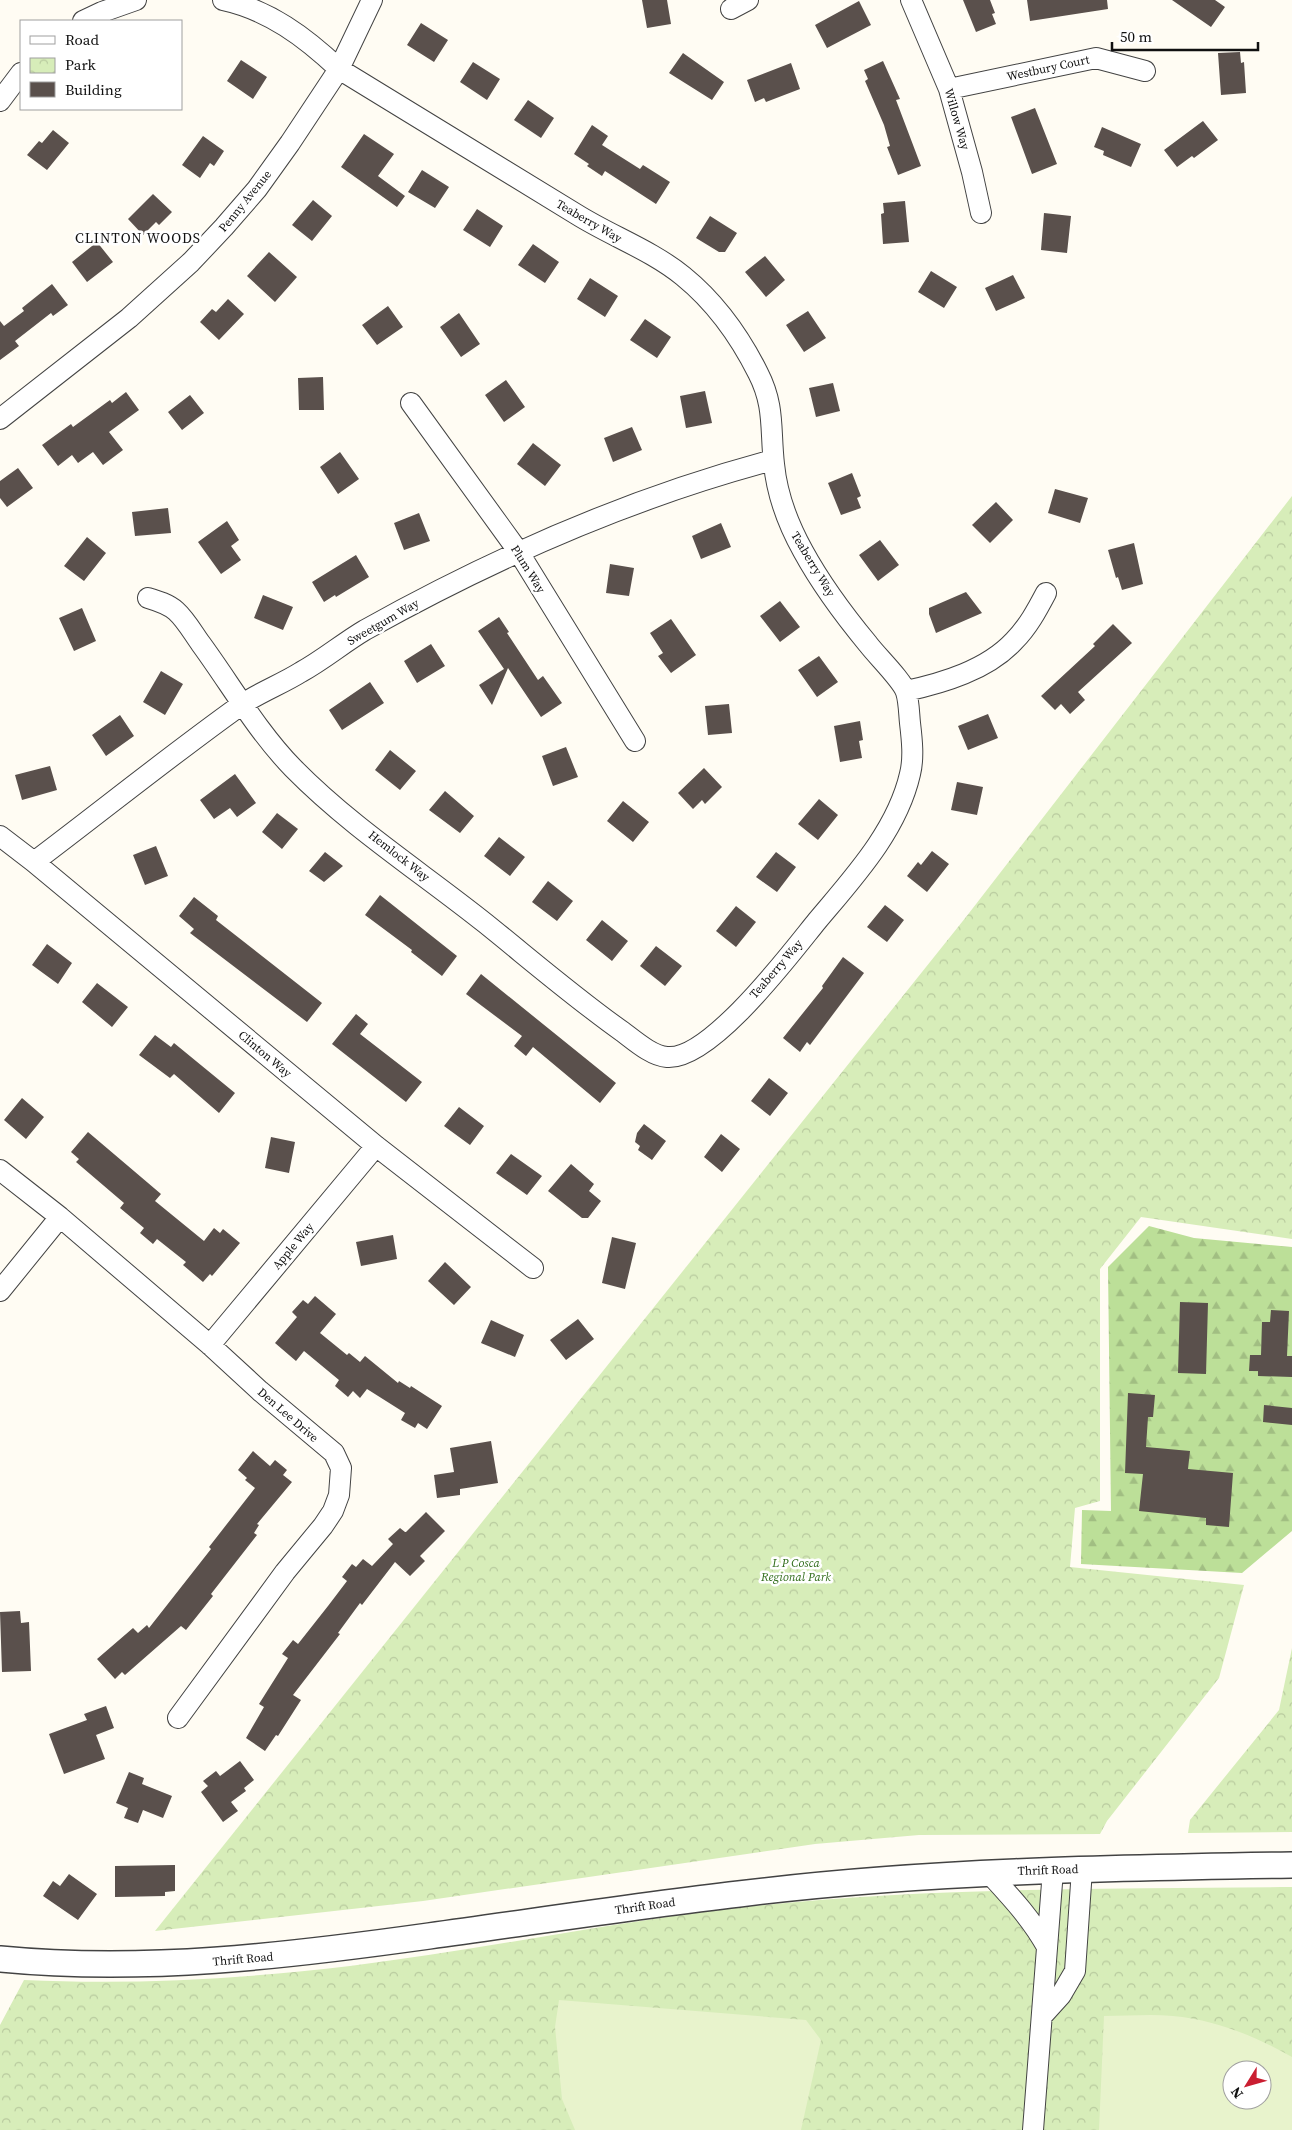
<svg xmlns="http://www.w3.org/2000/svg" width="1292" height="2130" viewBox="0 0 1292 2130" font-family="'Source Serif 4',serif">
	<defs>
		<pattern id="forest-firs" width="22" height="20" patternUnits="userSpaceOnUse" patternTransform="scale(1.25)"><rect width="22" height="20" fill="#bcdf98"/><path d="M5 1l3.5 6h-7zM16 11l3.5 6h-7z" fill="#a1be82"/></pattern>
		<pattern id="park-crowns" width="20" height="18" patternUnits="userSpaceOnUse" patternTransform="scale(1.25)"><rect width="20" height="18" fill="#d7edb9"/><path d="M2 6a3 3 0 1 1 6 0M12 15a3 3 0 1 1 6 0" fill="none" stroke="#b8ca9e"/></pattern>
	</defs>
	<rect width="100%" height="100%" fill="#fffcf3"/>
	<path fill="url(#forest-firs)" d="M1149,1226L1194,1238L1292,1247V1531L1242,1573L1081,1564L1082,1510L1111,1511L1108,1267Z"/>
	<path fill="url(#park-crowns)" fill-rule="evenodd" d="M1292,496V1239L1141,1217L1100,1269V1501L1075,1508L1070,1567L1244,1585L1219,1678L1107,1821L1100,1834L919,1835L815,1844L423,1901L155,1931L966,917Z
		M1292,1648V1832L1188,1833L1190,1820L1279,1710Z
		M1292,1887V2130H0V2025L24,1980C133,1985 242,1979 350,1966C479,1950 607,1923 736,1908C921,1887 1106,1889 1292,1887ZM1232,2070H1262V2100H1232Z"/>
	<path fill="#e8f3cc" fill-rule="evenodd" d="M559,2000L806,2020L821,2040L801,2130H575L562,2099L555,2027Z
		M1104,2016C1127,2016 1151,2014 1173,2016C1216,2020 1255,2036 1292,2057V2130H1099ZM1232,2070H1262V2100H1232Z"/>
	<path fill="#5a504c" d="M642,0H667L671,24L647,28Z
		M963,0H990L995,13L992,14L996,24L976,32Z
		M1027,0H1107L1108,9L1030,21Z
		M1172,0H1215L1225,7L1211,27Z
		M859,1L871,25L827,48L815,25Z
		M421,23L448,40L434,62L407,45Z
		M1240,52L1241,63L1244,62L1246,93L1221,95L1218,53Z
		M683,53L724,82L712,100L669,73Z
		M241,60L267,77L253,99L227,81Z
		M883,61L900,99L896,100L921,166L898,175L887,147L890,146L884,125L865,81L868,79L864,70Z
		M473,62L500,79L487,100L460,82Z
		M791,63L800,89L766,102L764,98L755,102L747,80Z
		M528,100L554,118L541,138L514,120Z
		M1035,108L1057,164L1032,174L1011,117Z
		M1203,121L1218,140L1194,158L1192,156L1177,167L1164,150Z
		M592,125L608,136L602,145L640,169L643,165L670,182L656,204L605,171L602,176L587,166L589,164L574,154Z
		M1102,127L1141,144L1131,167L1103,155L1104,151L1094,147Z
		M53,130L69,143L47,170L27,155L39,141L42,143Z
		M364,134L394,154L378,176L405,196L397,207L341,167Z
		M203,136L224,151L214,166L210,163L200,178L182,165Z
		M422,170L449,187L435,208L408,192Z
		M153,194L172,212L159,225L156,222L143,235L128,219Z
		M313,200L332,216L312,241L292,225Z
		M905,201L909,242L883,244L881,214L884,213L883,203Z
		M477,209L503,226L490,247L463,230Z
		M1044,213L1071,216L1067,253L1041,250Z
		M710,216L737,233L725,252H719L696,238Z
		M97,242L113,262L87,282L72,262Z
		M533,244L559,262L545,283L518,265Z
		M269,252L297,277L275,302L247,276Z
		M765,256L785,280L766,297L745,272Z
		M931,271L957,287L944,308L918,292Z
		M1013,275L1025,298L996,311L985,288Z
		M590,278L618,296L605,317L577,299Z
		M52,284L68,305L53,316L51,313L15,341L19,346L0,360V321L4,326L24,311L22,308Z
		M228,299L244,314L219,340L200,322L212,309L216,312Z
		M388,306L403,327L377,345L362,325Z
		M808,311L826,338L804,352L786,325Z
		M459,313L480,344L461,357L440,327Z
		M645,319L671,337L657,358L630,340Z
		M323,377L324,410H299L298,378Z
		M506,380L525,407L504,422L485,395Z
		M833,383L840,411L816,417L809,388Z
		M705,391L712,423L686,428L680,396Z
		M126,392L139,410L109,432L123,450L103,465L93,452L78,463L72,455L58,466L42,445L71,424L73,427L110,400L112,403Z
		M190,395L204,413L182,430L168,412Z
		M632,427L642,450L613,462L604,438Z
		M533,443L561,465L545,486L517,464Z
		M340,452L359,479L338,494L320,467Z
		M18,468L33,488L7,507L0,498V481Z
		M852,473L861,496L857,498L861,508L841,515L828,483Z
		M1055,489L1088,498L1080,523L1048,513Z
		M996,502L1013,520L990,543L972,525Z
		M168,508L171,533L135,536L132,512Z
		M419,513L430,541L404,550L394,523Z
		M227,521L239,540L231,546L241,560L221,574L198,542Z
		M721,523L731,547L701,559L692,536Z
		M87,537L106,553L84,581L64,566Z
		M880,540L899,565L878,581L859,555Z
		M1134,543L1143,584L1122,590L1118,577L1116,578L1108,550Z
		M356,555L369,577L336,597L335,595L324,602L312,582Z
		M610,564L634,568L629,596L606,593Z
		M966,592L982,613L936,633L929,614V608Z
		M263,595L293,607L283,630L254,618Z
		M780,601L800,627L780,642L760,616Z
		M82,608L96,641L74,651L59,618Z
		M499,617L509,632L507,633L538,680L543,676L562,703L541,717L508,668L492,705L479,685L504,669L478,631Z
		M671,619L696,655L671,673L658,656L663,653L650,633Z
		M1113,624L1132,643L1078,692L1085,700L1070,714L1061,704L1055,710L1041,696L1095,646L1093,644Z
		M431,644L445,666L417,683L404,661Z
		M819,656L838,682L817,697L798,670Z
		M161,671L183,684L165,715L143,702Z
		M370,682L384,703L342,730L329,710Z
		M729,704L732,733L708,735L705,706Z
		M988,714L998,738L968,750L958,726Z
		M120,715L134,736L106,756L92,735Z
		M860,721L863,740L859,741L862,758L840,762L834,726Z
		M566,747L578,777L553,786L542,756Z
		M390,750L416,771L400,790L375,770Z
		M50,766L57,790L22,800L15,775Z
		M704,768L722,787L705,804L702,800L693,809L678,793Z
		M235,774L256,803L237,817L230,808L214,819L200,800Z
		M957,782L983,787L977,815L951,810Z
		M445,791L474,816L460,833L429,810Z
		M819,799L838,815L818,840L798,824Z
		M623,801L649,822L633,842L607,821Z
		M277,813L298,829L282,849L262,832Z
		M499,837L525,857L510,876L484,856Z
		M156,846L168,876L145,885L133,855Z
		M932,851L949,864L927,892L907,876L918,862L921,865Z
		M325,852L343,866L324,882L309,871Z
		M776,852L796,867L777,892L756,877Z
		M548,881L573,901L557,921L532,902Z
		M380,895L457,956L442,976L411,952L412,950L365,915Z
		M194,897L218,916L216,920L322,1003L307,1022L190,933L194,929L179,916Z
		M885,905L904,920L887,942L867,927Z
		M736,906L756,922L736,947L716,931Z
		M602,920L628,941L612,961L586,940Z
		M47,944L72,963L58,984L32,965Z
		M656,946L682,966L665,986L640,966Z
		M843,957L864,973L810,1045L807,1042L800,1052L783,1038L823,988L822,986Z
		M481,974L616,1083L600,1103L533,1047L526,1056L514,1046L522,1036L466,994Z
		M97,983L128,1007L112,1027L82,1002Z
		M356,1014L368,1024L360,1034L422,1082L406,1102L332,1044Z
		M155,1035L171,1047L174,1043L235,1093L219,1113L174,1074L170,1078L139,1055Z
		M769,1078L788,1093L770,1116L751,1101Z
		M22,1098L44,1117L26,1139L4,1120Z
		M459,1107L484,1126L470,1145L444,1126Z
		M644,1124L666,1141L652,1160L638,1150L640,1146L635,1142L637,1133Z
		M88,1132L161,1194L155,1201L204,1241L214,1228L220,1233L223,1229L240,1243L212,1276L210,1274L203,1282L183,1265L186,1262L157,1239L153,1244L140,1233L144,1228L120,1208L124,1203L76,1162L79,1159L71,1152Z
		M721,1134L740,1149L722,1172L704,1157Z
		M271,1137L295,1142L289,1173L265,1168Z
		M511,1154L542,1176L527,1195L496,1173Z
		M571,1164L594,1184L589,1191L601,1201L588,1218H582L548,1191Z
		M393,1235L397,1259L361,1266L356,1242Z
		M612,1237L636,1243L625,1289L602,1283Z
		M445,1262L471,1287L454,1305L428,1281Z
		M315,1296L336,1314L320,1333L347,1355L349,1353L360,1362L365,1356L398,1383L399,1381L410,1388L411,1386L442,1406L427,1429L418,1423L415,1428L401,1420L405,1413L367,1389L360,1398L353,1391L348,1397L335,1386L339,1380L304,1351L296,1361L275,1343L297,1317L292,1312L303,1300L308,1304Z
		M1180,1302L1208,1303L1206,1374L1178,1373Z
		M1271,1310L1289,1311L1287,1356H1292V1377L1258,1376V1371H1249L1250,1355H1261L1262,1322H1270Z
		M578,1319L594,1339L566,1360L550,1340Z
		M491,1320L524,1335L515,1357L481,1343Z
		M1128,1393L1155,1395L1153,1417H1148L1146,1447L1190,1451L1188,1469L1233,1473L1229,1527L1206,1525V1518L1139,1511L1143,1474L1125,1473Z
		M1264,1405L1292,1408V1425L1263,1422Z
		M491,1441L498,1483L460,1489V1495L437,1498L434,1475L454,1472L450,1448Z
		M253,1451L270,1466L275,1460L287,1470L283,1475L292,1482L257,1524L259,1525L254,1533L257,1535L211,1594L213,1596L186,1630L181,1626L125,1675L122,1672L115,1679L97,1659L133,1628L138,1633L147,1625L149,1628L211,1549L209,1547L255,1488L245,1480L247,1478L238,1470Z
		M426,1512L445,1531L420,1556L425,1561L410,1576L395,1562L362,1605L360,1603L338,1633L340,1634L293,1695L301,1700L278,1736L276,1735L265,1751L246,1738L264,1707L259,1704L288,1658L282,1654L293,1640L298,1644L328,1606L347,1581L342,1577L352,1564L356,1567L363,1559L372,1566L393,1544L388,1539L400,1528L405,1532H406Z
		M20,1611L21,1623L29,1622L31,1671L2,1672L0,1612Z
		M106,1706L114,1728L96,1735L105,1759L64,1774L49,1734L87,1720L84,1714Z
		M240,1761L254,1780L244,1788L246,1791L231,1802L238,1811L223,1822L201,1792L208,1786L203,1781L216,1771L220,1776Z
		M129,1772L144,1778L142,1784L172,1796L163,1818L143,1810L138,1823L124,1818L128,1808L116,1803Z
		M175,1865V1891L165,1892V1896L115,1897V1866Z
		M69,1874L97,1894L78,1920L43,1896L53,1881L60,1886Z"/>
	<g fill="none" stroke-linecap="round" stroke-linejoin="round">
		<g stroke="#434343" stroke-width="22">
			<path id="minor" d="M911,0L949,89L972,172L981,213
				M731,9L748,0
				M83,21L102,12L136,0
				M949,89L1096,58L1145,71
				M0,101L21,73
				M411,403L518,551L635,741
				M0,419L129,318L191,262L224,227L257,189L290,143L339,69L372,0
				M148,598C158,601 168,604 176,611C186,620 193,633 201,644C231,685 257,731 293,768C351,827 421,872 485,923C531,960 575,998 623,1032C635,1041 652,1056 667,1057C710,1061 791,953 817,921C853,878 897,831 910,774C914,758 912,740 910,723C909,714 909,701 906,692C902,680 877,656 868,644C844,615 821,584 803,551C788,524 777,495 774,464C770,429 775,406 758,373C740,337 715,302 683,276C651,250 611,236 576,214C497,166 418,117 339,69C305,37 269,10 223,0
				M906,691C943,683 987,670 1014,641C1028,627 1037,610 1046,593
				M0,836L34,862L376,1146L533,1268
				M34,862C103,810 171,755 241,705C260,692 282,684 301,672C323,660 343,643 365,630C494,558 630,498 773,460
				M0,1170L60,1217L210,1345L260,1391L334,1453L341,1468L339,1495L333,1511L323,1526L285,1572L178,1718
				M0,1291L60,1217
				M210,1345L376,1146
				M988,1872C1010,1896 1031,1918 1047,1947
				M1042,2016L1061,1995L1075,1971L1082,1869
				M1033,2130L1053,1870"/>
		</g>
		<g stroke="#434343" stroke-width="28">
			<path id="tertiary" d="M0,1959C144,1973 286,1956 429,1936C532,1922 635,1906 739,1894C923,1871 1107,1868 1292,1865"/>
		</g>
		<use href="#minor" stroke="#fff" stroke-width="20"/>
		<use href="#tertiary" stroke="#fff" stroke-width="25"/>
	</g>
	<g text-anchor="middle" stroke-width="5" stroke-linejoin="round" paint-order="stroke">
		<g font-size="12" fill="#101010" stroke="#fff">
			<text transform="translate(1048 68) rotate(-12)" y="4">Westbury Court</text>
			<text transform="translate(957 119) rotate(74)" y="4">Willow Way</text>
			<text transform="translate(245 201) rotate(-51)" y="4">Penny Avenue</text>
			<text transform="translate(589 221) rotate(30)" y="4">Teaberry Way</text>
			<text transform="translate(813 564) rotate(59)" y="4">Teaberry Way</text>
			<text transform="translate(528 569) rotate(58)" y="4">Plum Way</text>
			<text transform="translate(383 622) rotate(-30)" y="4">Sweetgum Way</text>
			<text transform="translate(399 856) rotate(38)" y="4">Hemlock Way</text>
			<text transform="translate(776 969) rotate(-49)" y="4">Teaberry Way</text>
			<text transform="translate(265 1054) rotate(40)" y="4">Clinton Way</text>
			<text transform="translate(293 1246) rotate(-50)" y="4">Apple Way</text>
			<text transform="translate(288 1415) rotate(41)" y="4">Den Lee Drive</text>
			<text transform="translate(1048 1870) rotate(-2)" y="4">Thrift Road</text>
			<text transform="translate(645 1906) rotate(-8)" y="4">Thrift Road</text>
			<text transform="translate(243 1959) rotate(-5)" y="4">Thrift Road</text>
		</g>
		<g font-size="12" font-style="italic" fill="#316d1b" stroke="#fff">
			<text x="796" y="1567">L P Cosca<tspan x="796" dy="14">Regional Park</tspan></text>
		</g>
		<g font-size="14" letter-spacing="1" fill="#101010" stroke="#fff">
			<text x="138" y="243">CLINTON WOODS</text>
		</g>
	</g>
	<rect x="20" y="20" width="162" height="90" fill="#ffffff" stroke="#9f9f9f"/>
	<rect x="30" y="36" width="25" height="8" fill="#ffffff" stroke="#9f9f9f"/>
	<text x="65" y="45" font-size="15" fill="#101010">Road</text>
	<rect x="30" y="58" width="25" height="15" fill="url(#park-crowns)" stroke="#9f9f9f"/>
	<text x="65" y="70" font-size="15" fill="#101010">Park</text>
	<rect x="30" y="82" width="25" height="15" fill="#5a504c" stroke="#9f9f9f"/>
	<text x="65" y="95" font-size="15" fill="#101010">Building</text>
	<g transform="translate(1247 2085) rotate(233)"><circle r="24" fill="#ffffff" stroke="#9f9f9f"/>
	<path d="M0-4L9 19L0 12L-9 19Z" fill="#ca1e31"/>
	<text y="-8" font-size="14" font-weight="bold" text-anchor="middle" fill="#101010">N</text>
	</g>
	<path d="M1112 42v8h146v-8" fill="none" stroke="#101010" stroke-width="2.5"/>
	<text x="1120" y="42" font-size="15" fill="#101010" stroke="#ffffff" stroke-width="4" paint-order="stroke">50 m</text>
</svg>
